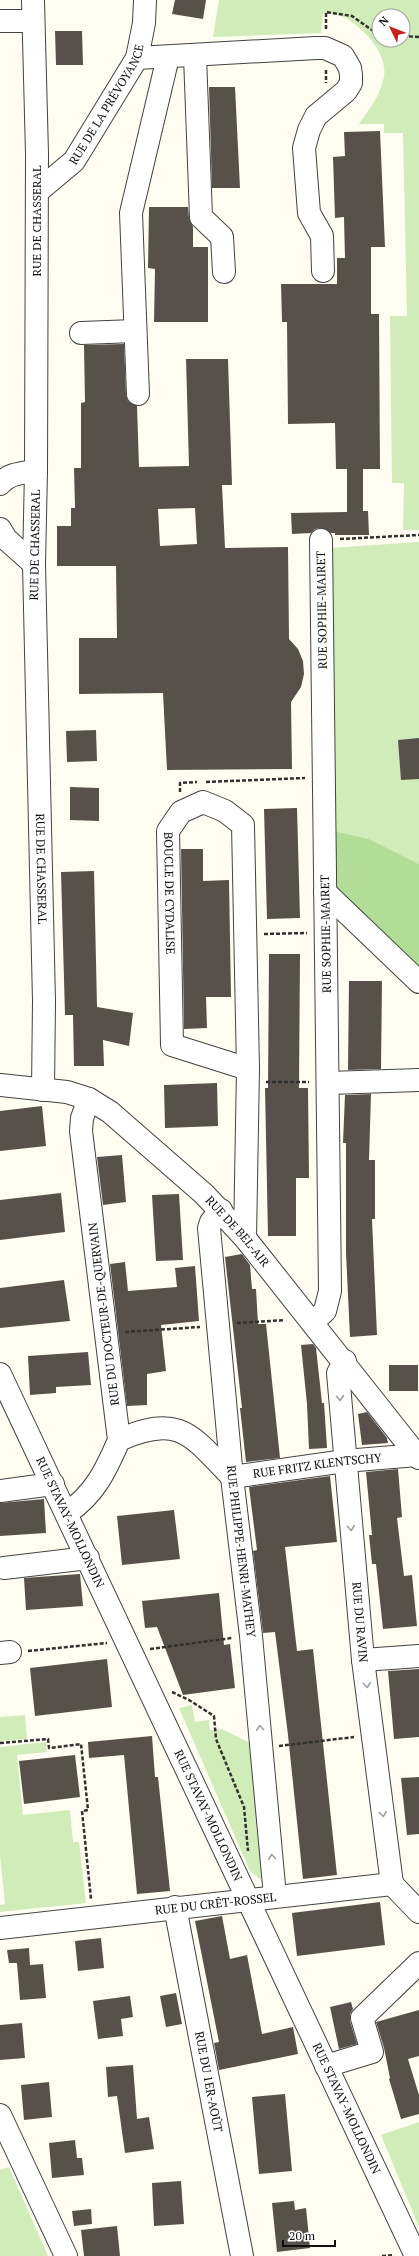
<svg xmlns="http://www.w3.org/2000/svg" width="419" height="2256" viewBox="0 0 419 2256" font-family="'PT Serif',serif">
	<rect width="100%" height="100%" fill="#fffdf1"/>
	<path fill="#d0ecb8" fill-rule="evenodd" d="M219,0H419V530H403L404,483H392L390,316H407L403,133H384V124H359C368,111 379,97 383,81C391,56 364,28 344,17C338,14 329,14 323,13L321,33L213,37ZM379,16H403V40H379Z
		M419,542V864L369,839L334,831L330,548Z
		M192,1705L195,1722L209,1720L210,1730L222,1729L250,1743L266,1868L264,1877L260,1879L250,1871L179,1708Z
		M25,1715L27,1739L0,1741V1717Z
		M46,1742L47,1752L17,1755L23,1815L70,1810L73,1842H79L86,1903L0,1912V1905L5,1904L0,1854V1747Z
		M419,2122V2227L381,2135Z
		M9,2167L48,2256H0V2170Z"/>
	<path fill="#b2dd96" d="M334,831L369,839L419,864V973L334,893Z"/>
	<path fill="#58514b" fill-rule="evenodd" d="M175,0H206L203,19L172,14Z
		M55,31H82L83,65H56Z
		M209,87H235L240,188H212Z
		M380,131L385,247H371V314H379L380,469H363V511H368L369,535H335V533H331L321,528L315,529L311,533L292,534L291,513L347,512V469H336L335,423L288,424L287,322H282L281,284H337V258H345L344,217L335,218L333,157L345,156L344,132Z
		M149,207H188L189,218L193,227V247H208V322H154L155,269L148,268Z
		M124,344L126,395L128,401L137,406L139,467L189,466L186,359H228L232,485H222L225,548L288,547L289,639L298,649L303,661L304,674L301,687L291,702L292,769L167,770L163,693L79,694V638H117L116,566H57V526H71V508H75L74,468H81V403L85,402L84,345ZM195,508L197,544L160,546L158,509Z
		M96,730L97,761L67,762L66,731Z
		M419,738V779L401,780L398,740Z
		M70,787L99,788V821L70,820Z
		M297,808L300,918L267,919L264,809Z
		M181,849H203V881L229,880L231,997H206L207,1028L184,1029Z
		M94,871L97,1007L133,1013L129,1046L103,1040L104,1066H74L73,1015H65L61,872Z
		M269,954H300L299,1088H308L309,1178H296V1236H268L265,1088H268Z
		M349,981H382L381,1069L348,1070Z
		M217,1083L218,1126L165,1128L164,1085Z
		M371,1094L369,1160H375V1219H372L377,1335L350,1337L346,1253V1143H343L345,1095Z
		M42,1106L46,1146L0,1151V1111Z
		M122,1155L126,1202L103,1205L97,1157Z
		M61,1193L65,1232L0,1240V1200Z
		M179,1194L183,1260L156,1261L152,1195Z
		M242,1254L250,1265L252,1289H256L258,1324H266L280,1458L246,1462L240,1408H242L225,1257Z
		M125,1262L128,1291L177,1287L175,1268L195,1266L199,1321L161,1325L166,1371L147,1374V1405L127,1406L110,1264Z
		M64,1280L70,1321L0,1328V1288Z
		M313,1344L316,1348L322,1403H324L327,1448L309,1449L307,1404L301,1345Z
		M88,1352L91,1385L56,1387V1393L30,1395L28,1356Z
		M389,1365H418V1391H389Z
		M367,1412L387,1438L388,1443L362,1445L358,1414Z
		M398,1469L402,1517L397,1518L404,1576L412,1575L417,1626L383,1629L376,1564H372L369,1535H372L366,1472Z
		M330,1476L337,1542L285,1547L297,1651L313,1649L337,1875L303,1879L288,1735L275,1632L263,1633L253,1551L257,1550L249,1487Z
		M44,1499L46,1533L0,1536V1503Z
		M174,1510L180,1559L122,1565L117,1516Z
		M80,1574L83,1606L26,1610L24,1578Z
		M219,1593L224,1645L230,1644L235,1688L183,1695L157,1627L145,1628L142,1601Z
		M107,1659L112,1707L35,1716L30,1668Z
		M419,1669V1737L394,1739L388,1671Z
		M152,1736L155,1777H158L170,1891L137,1894L124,1755L89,1758L88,1742Z
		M75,1755L80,1797L24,1804L19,1761Z
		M419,1777V1834L407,1835L401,1778Z
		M380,1902L385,1945L297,1956L292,1913Z
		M222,1916L230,1959L247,1955L262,2034L293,2027L298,2054L219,2070L214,2043L219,2042L195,1921Z
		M101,1938L104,1968L78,1971L75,1941Z
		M29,1948L30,1965L43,1964L46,1998L20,2000L17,1963H9L7,1950Z
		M176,1993L182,2024L166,2027L160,1996Z
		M130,1996L133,2017L121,2019L123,2036L98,2039L93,2001Z
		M351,2002L353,2009L350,2014V2021L357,2044L339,2049L330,2007Z
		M419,2010V2056L408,2059L419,2095V2114L401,2119L389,2079L390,2078L384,2048L376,2022Z
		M22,2023L25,2058L0,2060V2025Z
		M133,2065L137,2119L149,2117L154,2149L125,2153L117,2096L108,2097L106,2067Z
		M49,2082L52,2117L24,2120L21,2085Z
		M285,2094L292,2171L259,2174L252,2097Z
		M75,2140L77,2158H82L84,2175L52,2178L49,2143Z
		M181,2181L184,2224L154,2226L152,2183Z
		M294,2201L295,2210L306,2208L310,2248L277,2252L272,2203Z
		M91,2209L92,2224L74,2226L72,2211Z
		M117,2226L120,2256H84L81,2230Z"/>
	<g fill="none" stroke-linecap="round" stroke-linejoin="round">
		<g stroke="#424242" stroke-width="24">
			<g id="minor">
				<path id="s1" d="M33,0L37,154L36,471L34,564L44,1001L43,1090"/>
				<path d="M0,21H33"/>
				<path d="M195,56L201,217L222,237L224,272"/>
				<path d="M137,58L316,48H325L343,56L350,68L351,75V83L346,91L316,116L309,130L304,148L309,213L322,236L323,271"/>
				<path id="s2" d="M37,192L74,161L137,58L144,23L145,0"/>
				<path d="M81,333L135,331"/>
				<path d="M138,394L131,213L168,57"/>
				<path d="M0,484C9,473 23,473 36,471"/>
				<path d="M0,529L6,539L34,564"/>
				<path d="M325,892L419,982"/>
				<path d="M329,1083L419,1080"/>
				<path id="s3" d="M0,1085L67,1092L89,1099L110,1112L204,1194L245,1238L419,1458"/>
				<path id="s4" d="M221,1210L211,1222L209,1228L232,1477L251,1636L275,1896"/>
				<path id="s5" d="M245,1238L248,1069L243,825L225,811L203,802L181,812L168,831L172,1045L248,1069"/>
				<path d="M313,1322L325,1311L330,1291L321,540"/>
				<path id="s6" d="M345,1361L338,1373L363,1660L392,1884"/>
				<path id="s7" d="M0,1374L416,2256"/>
				<path d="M119,1440C180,1413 191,1435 232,1477"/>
				<path id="s8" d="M232,1477L345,1461L417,1455"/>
				<path d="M0,1491L53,1484"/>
				<path d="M67,1513C95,1494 106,1470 119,1440L81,1131L82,1118L89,1099"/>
				<path d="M4,1568L88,1558"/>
				<path d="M0,1653L10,1652"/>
				<path d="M363,1660L419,1656"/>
				<path id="s9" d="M175,1907L242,2256"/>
				<path id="s10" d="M0,1928L392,1884L419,1912"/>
				<path d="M326,2066L372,2052L362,2018L419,1963"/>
				<path d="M0,2115L66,2256"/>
			</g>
		</g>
		<path stroke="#313131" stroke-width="2.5" stroke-dasharray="4 2" stroke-linecap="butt" d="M326,29V12L352,16L379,35
			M403,36L419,37
			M326,70V83
			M340,539L419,535
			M206,782L305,778
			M180,792V783L197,782
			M264,934L307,933
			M266,1082H309
			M237,1323L285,1320
			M125,1332L200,1327
			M150,1649L232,1638
			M28,1651L107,1643
			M172,1692L189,1700L214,1716L216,1739L244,1807L248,1851
			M0,1743L48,1739L49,1748L81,1744L88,1810L82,1811L91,1899
			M279,1746L354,1737
			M382,2256L394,2255"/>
		<use href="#minor" stroke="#fff" stroke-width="22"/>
	</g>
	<defs><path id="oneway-chevron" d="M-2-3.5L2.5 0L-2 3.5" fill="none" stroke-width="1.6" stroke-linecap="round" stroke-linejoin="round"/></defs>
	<g stroke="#9f9f9f">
		<use href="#oneway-chevron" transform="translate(340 1398) rotate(85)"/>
		<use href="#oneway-chevron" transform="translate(351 1528) rotate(85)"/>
		<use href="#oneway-chevron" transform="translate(367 1685) rotate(83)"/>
		<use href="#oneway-chevron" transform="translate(260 1728) rotate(-95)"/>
		<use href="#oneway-chevron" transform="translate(383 1814) rotate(83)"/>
		<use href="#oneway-chevron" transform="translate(272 1857) rotate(-95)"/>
	</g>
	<g text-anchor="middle" stroke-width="4" stroke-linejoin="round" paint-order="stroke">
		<g font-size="12" fill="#0f0f0f" stroke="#fff">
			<text dy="4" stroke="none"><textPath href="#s2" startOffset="114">RUE DE LA PRÉVOYANCE</textPath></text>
			<text transform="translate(37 221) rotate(-90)" y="4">RUE DE CHASSERAL</text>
			<text transform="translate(35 545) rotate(-89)" y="4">RUE DE CHASSERAL</text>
			<text transform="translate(322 610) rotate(-91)" y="4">RUE SOPHIE-MAIRET</text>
			<text dy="4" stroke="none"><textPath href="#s1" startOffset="869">RUE DE CHASSERAL</textPath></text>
			<text dy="4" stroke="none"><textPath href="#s5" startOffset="569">BOUCLE DE CYDALISE</textPath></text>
			<text transform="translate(326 934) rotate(-91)" y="4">RUE SOPHIE-MAIRET</text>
			<text dy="4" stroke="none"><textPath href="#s3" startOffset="290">RUE DE BEL-AIR</textPath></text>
			<text transform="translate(104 1314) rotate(-97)" y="4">RUE DU DOCTEUR-DE-QUERVAIN</text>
			<text dy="4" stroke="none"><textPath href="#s8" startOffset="86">RUE FRITZ KLENTSCHY</textPath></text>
			<text dy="4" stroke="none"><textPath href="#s7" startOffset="164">RUE STAVAY-MOLLONDIN</textPath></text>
			<text dy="4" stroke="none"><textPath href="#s4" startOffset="347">RUE PHILIPPE-HENRI-MATHEY</textPath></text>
			<text dy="4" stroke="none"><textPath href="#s6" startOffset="264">RUE DU RAVIN</textPath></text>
			<text dy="4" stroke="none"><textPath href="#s7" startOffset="488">RUE STAVAY-MOLLONDIN</textPath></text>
			<text dy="4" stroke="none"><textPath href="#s10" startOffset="217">RUE DU CRÊT-ROSSEL</textPath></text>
			<text dy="4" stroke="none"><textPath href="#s9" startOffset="178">RUE DU 1ER-AOÛT</textPath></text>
			<text dy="4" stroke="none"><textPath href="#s7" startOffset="812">RUE STAVAY-MOLLONDIN</textPath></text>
		</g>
	</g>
	<g transform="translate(391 28) rotate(313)"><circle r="19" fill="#ffffff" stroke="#9f9f9f"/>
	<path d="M0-3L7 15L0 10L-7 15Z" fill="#c6211f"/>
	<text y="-6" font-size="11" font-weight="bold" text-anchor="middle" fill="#0f0f0f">N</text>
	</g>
	<path d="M283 2240v6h52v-6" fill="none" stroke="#0f0f0f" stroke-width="2"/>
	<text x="289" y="2240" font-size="12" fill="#0f0f0f" stroke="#ffffff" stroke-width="3" paint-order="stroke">20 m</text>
</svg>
